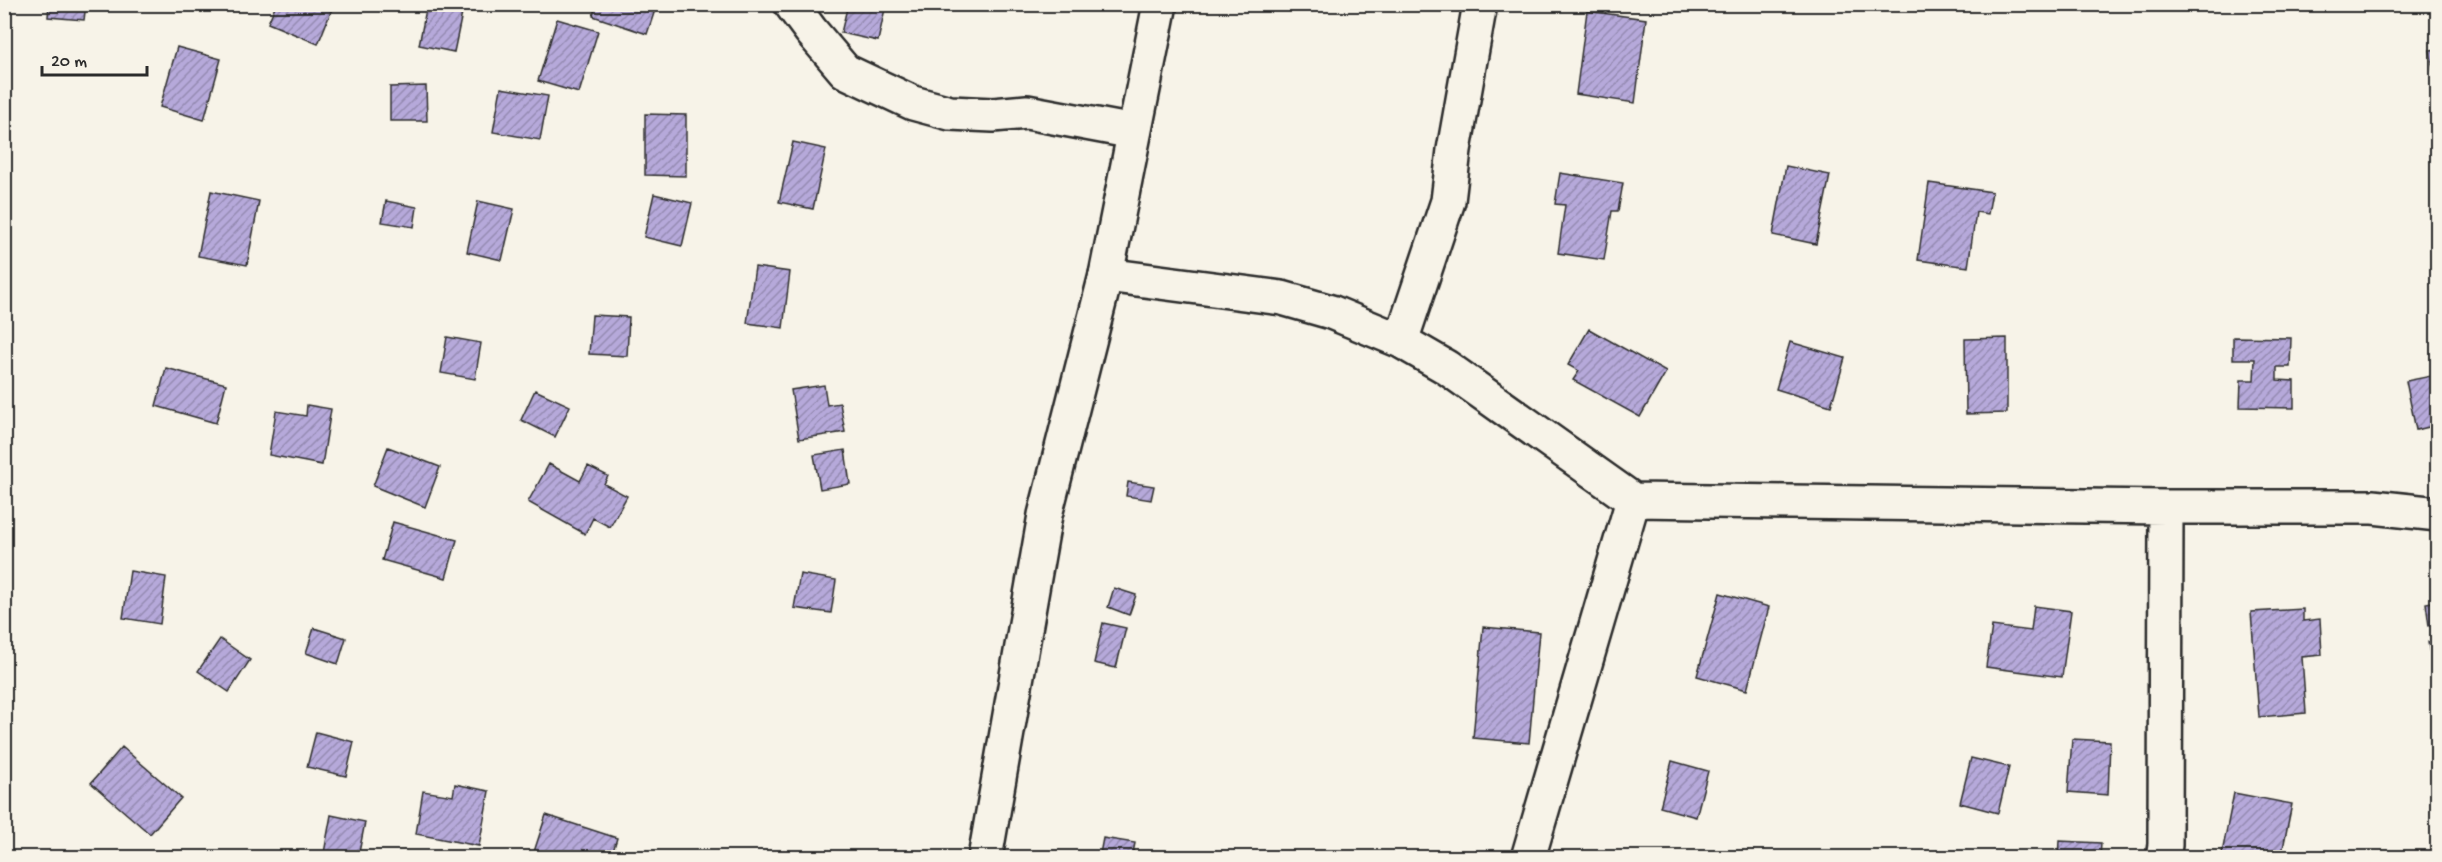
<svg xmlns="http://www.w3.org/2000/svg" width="2442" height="862" viewBox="0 0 2442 862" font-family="'Gochi Hand',sans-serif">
	<defs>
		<pattern id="building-hatch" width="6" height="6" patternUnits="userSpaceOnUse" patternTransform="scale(1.5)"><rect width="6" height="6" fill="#b6a9da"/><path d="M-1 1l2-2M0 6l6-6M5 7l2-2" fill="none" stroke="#948ab1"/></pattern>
	</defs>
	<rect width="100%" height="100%" fill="#f7f3e8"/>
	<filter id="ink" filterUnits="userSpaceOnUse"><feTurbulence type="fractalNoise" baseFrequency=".0167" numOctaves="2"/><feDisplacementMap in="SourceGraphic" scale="12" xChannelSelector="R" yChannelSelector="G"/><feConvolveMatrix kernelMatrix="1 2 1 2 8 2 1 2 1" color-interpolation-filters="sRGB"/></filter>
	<g filter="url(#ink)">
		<path fill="url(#building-hatch)" stroke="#2b2b2b" stroke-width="1.5" d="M49,4H86L84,20L48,17Z
			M276,4H334L318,44L268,23Z
			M427,4H464L454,52L419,45Z
			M596,4H657L647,34L593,16Z
			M848,4H886L878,41L841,33Z
			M1587,11L1646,19L1635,103L1576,94Z
			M557,19L598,31L579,93L538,81Z
			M177,47L221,59L204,120L160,107Z
			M2438,49V99L2430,50Z
			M426,86L427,121H390V87Z
			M501,88L548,96L540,140L493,132Z
			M645,114L686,115V176L645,175Z
			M793,142L826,149L813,209L779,202Z
			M1786,166L1830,175L1816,244L1773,235Z
			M1560,173L1623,183L1618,211H1612L1604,260L1558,253L1565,205L1555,204Z
			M1929,183L1992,192L1988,214L1976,212L1968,267L1918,260Z
			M211,191L259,201L247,265L198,256Z
			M654,194L692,203L682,246L644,237Z
			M386,201L417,207L414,227L382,222Z
			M478,201L514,209L502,260L467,252Z
			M755,267L790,272L783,328L747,323Z
			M592,315L629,317L627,356L589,354Z
			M1589,329L1666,372L1640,417L1573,380L1579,371L1568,365Z
			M447,337L481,343L475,379L441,373Z
			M2233,337L2291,338L2290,367H2277V380L2294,381V408L2240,407L2241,380H2254L2255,359H2233Z
			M2007,338V413L1966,414L1965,339Z
			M1790,342L1845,358L1831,406L1776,389Z
			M166,368L226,384L216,423L156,406Z
			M2431,376L2434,387L2438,386V400L2434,401L2438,425L2416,430L2406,381Z
			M824,385L827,405L840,403L845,432L799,439L791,390Z
			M535,390L570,406L555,437L521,420Z
			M307,405L331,409L322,465L269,455L276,411L306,416Z
			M388,447L440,467L425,507L373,486Z
			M845,450L850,484L820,489L814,455Z
			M549,464L580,481L588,466L608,476L604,484L627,496L610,527L593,518L585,534L528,502Z
			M1128,482L1154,486L1151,500L1126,496Z
			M393,522L457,540L446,578L382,560Z
			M130,571L166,577L160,624L123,618Z
			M800,574L836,580L831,613L794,608Z
			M1114,588L1136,595L1129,615L1108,607Z
			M1720,593L1769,607L1747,690L1697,676Z
			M2438,601V625L2429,626L2426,603Z
			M2034,606L2071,611L2062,677L1986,667L1992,626L2031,631Z
			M2303,609V621L2320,619L2322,655L2302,657L2306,713L2259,717L2251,612Z
			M1103,623L1126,628L1116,668L1094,663Z
			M1483,627L1539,632L1529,743L1473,738Z
			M314,628L346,638L338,664L306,653Z
			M220,639L250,660L229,692L198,671Z
			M2438,640V671L2433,672L2428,642Z
			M316,732L354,742L346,776L307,767Z
			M2072,739L2110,741L2108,795L2068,792Z
			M122,747L181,798L150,834L91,783Z
			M1971,758L2009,767L1998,813L1960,803Z
			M1672,761L1708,771L1696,817L1660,807Z
			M455,784L489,791L479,846L416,834L423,791L453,796Z
			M2234,793L2292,804L2281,858H2221Z
			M331,815L365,822L358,858L324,853Z
			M546,815L617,838L611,858H532Z
			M1103,838L1135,843L1132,858H1089L1090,852L1100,854Z
			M2059,841L2101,843L2100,858H2058Z
			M2438,851V858H2422V852Z"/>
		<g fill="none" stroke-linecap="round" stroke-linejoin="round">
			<g stroke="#2b2b2b" stroke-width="38">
				<path id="street" d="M791,4L811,31L845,71L913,103L950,113L993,115L1027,112L1134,132
					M1106,275L1282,298L1331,312L1401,341L1446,367L1633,500L2166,507H2373L2438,514
					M1401,341L1448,201L1454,150L1480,4
					M1528,858L1633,500
					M2163,858L2165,845L2166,507"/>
			</g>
			<g stroke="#2b2b2b" stroke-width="38">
				<path id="secondary" d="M985,858L1045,515L1106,275L1160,4"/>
			</g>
			<use href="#street" stroke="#f7f3e8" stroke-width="33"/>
			<use href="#secondary" stroke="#f7f3e8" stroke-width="33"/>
		</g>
	</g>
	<rect width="2442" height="862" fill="none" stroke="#f7f3e8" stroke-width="24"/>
	<rect x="12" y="12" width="2418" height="838" fill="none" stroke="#2b2b2b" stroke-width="2" filter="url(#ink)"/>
	<path d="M42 66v9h105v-9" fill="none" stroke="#2b2b2b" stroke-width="3"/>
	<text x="51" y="66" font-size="18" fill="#2b2b2b" stroke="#f7f3e8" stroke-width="4.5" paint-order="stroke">20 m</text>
</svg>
